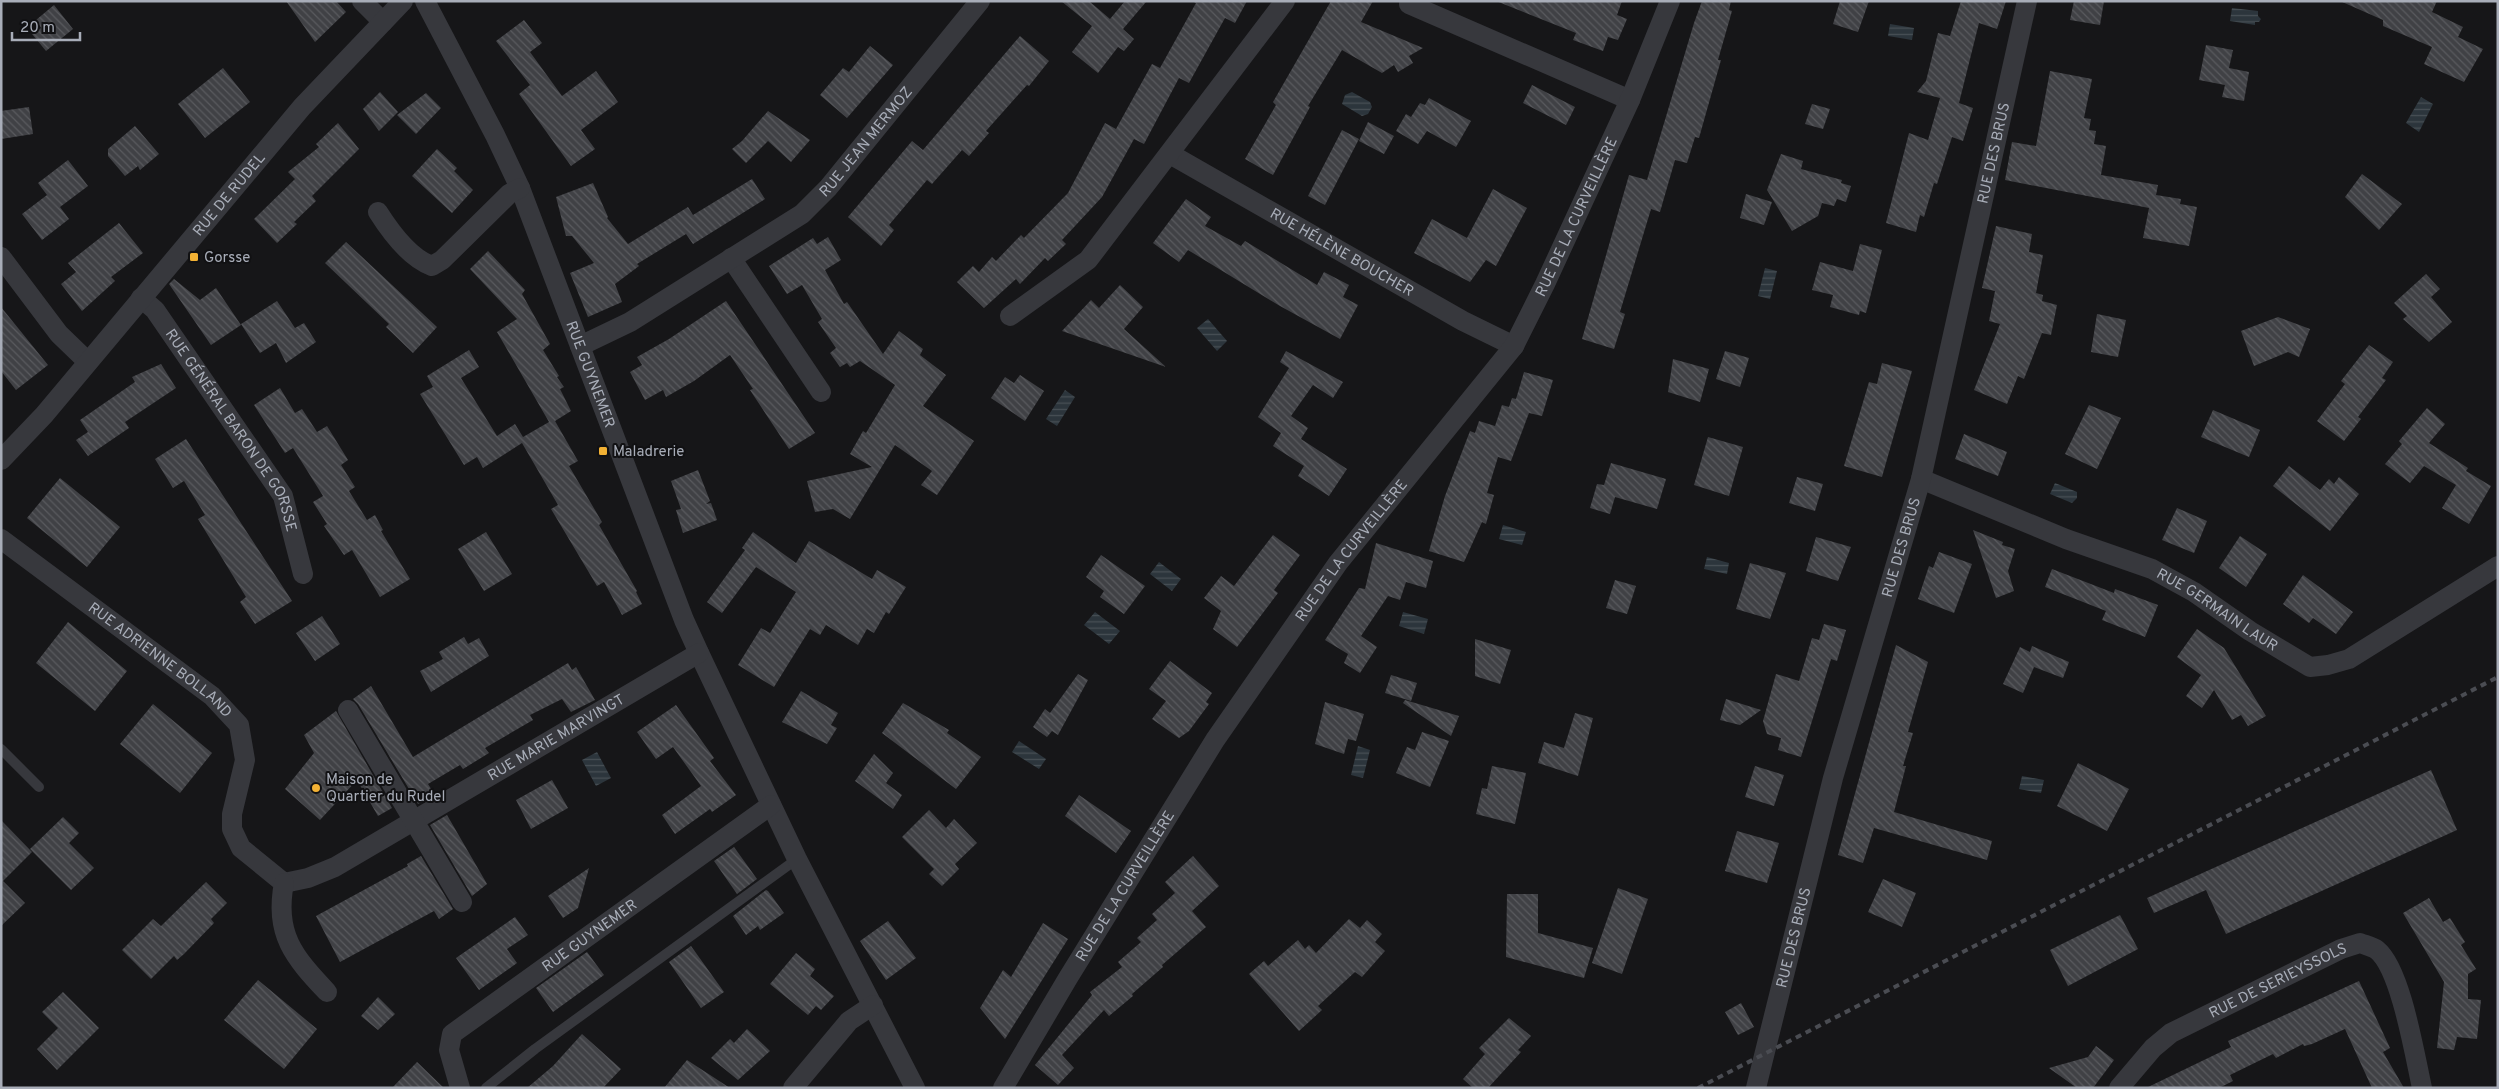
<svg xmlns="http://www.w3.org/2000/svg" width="2499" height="1089" viewBox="0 0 2499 1089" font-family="Overpass,sans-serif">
	<defs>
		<pattern id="water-rules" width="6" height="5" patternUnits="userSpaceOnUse" patternTransform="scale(1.25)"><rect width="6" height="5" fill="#2c353c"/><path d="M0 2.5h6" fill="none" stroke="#485056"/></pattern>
		<pattern id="building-back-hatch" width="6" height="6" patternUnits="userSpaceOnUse" patternTransform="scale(1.25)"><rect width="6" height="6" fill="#404145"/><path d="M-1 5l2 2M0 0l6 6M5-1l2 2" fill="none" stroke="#595a5e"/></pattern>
	</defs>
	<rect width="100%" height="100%" fill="#161618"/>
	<path fill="url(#water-rules)" d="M2232,8L2258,11V16L2261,19L2259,22H2255V25L2230,21Z
		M1890,24L1914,28L1912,40L1888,36Z
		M1352,92L1370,102L1372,107L1368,114L1362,116L1342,104L1345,95Z
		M2421,97L2433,104L2419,132L2406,123Z
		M1765,268L1777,271L1770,299L1758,296Z
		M1208,319L1227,341L1217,351L1197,328Z
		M1065,390L1075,397L1057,426L1046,419Z
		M2055,483L2077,492V498L2072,503L2050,494Z
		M1503,525L1526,532L1522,545L1499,539Z
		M1707,557L1729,563L1727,574L1704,569Z
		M1159,562L1181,579L1172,591L1150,574Z
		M1095,612L1120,631L1109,644L1084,625Z
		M1403,612L1428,619L1424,634L1399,626Z
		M1019,741L1046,759L1039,769L1012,752Z
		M1358,746L1370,750L1363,778L1351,775Z
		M597,752L611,778L596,786L582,760Z
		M2022,776L2044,780L2041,793L2019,789Z"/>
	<path fill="url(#building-back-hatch)" d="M286,1H336L346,12L315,42Z
		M1061,1H1089L1110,19L1125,1L1146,2L1123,29L1134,39L1124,51L1118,47L1098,73L1072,52L1092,26Z
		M1192,1H1247L1235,23L1225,18L1189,83L1179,78L1144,144L1134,139L1102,197L1062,240L1066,244L1048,261L1045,258L1020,284L1016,279L984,308L957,282L973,266L979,272L992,257L996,261L1021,235L1024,238L1068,193L1105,123L1116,129L1152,64L1160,68L1196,3Z
		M1331,1H1373L1361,22L1423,48L1409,56L1413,63L1398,72L1394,65L1382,73L1342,50L1308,106L1310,107L1273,175L1245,159L1276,105L1273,102Z
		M1496,1H1622L1617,15L1627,19L1618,40L1608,37L1603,51L1573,40L1576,33Z
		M1702,1H1731L1729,10L1732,11L1718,60H1721L1699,138L1695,137L1687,163L1675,160L1660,212L1651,209L1620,312L1625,314L1614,349L1582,339L1629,175L1647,180L1694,23Z
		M1840,1H1869L1858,32L1833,24Z
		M1961,1H2006L1997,29L1979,23L1959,103L1973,108L1963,141L1952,137L1937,184L1934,183L1924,217L1920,215L1916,232L1886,223L1909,133L1928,140L1940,98L1917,92L1926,81L1938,33L1950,36Z
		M2074,1H2104L2100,25L2070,20Z
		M2340,1H2437L2432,12L2463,27L2458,37L2483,49L2464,82L2424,64L2432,47L2383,26V20Z
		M54,5L73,29L46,51L32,34L41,28L36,20Z
		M524,20L542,43L530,52L562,96L596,71L618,102L581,130L595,149L571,166L519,94L530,85L496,41Z
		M1020,36L1049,61L1029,86L1027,85L986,131L989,133L969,156L962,150L932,184L927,180L889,225L894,230L881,246L848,217L912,141L923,150Z
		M2206,45L2233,50L2229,68L2249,72L2244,101L2222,97L2225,85L2199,80Z
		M870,46L893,65L847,118L820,95L843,68L849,72Z
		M223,68L250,102L205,138L178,104Z
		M2050,71L2092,79L2084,118L2091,119L2089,130L2096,131L2094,144L2106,146L2101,175L2158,185L2156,195L2181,199L2180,204L2197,207L2189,246L2143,238L2149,208L2005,180L2012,142L2036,146Z
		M1532,85L1575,107L1566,125L1523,103Z
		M380,92L398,112L379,131L363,109Z
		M426,93L441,108L416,134L397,115Z
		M1429,98L1471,121L1456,147L1427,131L1418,144L1396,131L1406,114L1411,117L1420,103L1425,105Z
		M1812,104L1830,109L1823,129L1805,124Z
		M29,107L33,134L1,139V111Z
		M768,111L810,140L791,162L768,141L746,163L732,149L742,141Z
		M1368,122L1394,136L1384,154L1359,141Z
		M338,123L359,149L312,196L316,201L294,222L297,224L277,243L254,219L295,179L288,172L319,147L316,144Z
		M135,126L159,154L140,170L138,166L125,176L108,156V149Z
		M1342,130L1359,139L1325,205L1308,196Z
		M437,149L457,168L454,171L473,190L452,213L412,176Z
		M1781,154L1803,161L1801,169L1842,180L1841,183L1851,186L1846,202L1837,199L1834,206L1822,203L1818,216L1792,231L1767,190Z
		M68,160L88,186L60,207L69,219L42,240L22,214L47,195L38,183Z
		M2362,174L2402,204L2379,230L2345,197Z
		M752,179L765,199L693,244L686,234L637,264L639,266L615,284L622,302L588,317L570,273L594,263L572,236H566L556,197L593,183L608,217L607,218L628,244L688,207L693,215Z
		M1493,189L1527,208L1496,266L1486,260L1470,282L1414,253L1432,219L1467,238Z
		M1746,194L1772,202L1764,225L1740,218Z
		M1186,199L1211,217L1205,226L1241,246L1245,241L1317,285L1324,272L1349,285L1343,297L1358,305L1340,339L1280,306L1188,250L1179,262L1153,243Z
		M119,223L143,253L111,277L115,281L82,311L61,284L76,272L68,263Z
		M1996,226L2032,234L2029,252L2043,255L2036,293L2043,295L2042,301L2057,305L2051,335L2042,333L2024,379L2018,376L2007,404L1974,390L2000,324L1989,321L1995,291L1982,288Z
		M828,237L841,260L825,270L844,304L847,302L883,354L899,331L923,349L920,355L946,375L923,406L974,441L937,495L921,485L932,471L895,445L850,519L833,509L815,512L807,481L872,467L850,454L863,431L866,433L895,385L860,361L850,367L847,363L840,367L830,353L836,348L818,322L822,319L802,285L787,294L769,266L813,238L817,244Z
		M346,242L437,327L413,353L386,327L389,324L325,263Z
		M1860,244L1882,250L1866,313L1860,311L1859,315L1830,307L1833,295L1812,290L1820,262L1853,271Z
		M488,251L525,290L522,294L550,344L543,350L559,376L557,377L564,387L560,389L571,411L555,421L578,461L569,466L602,522L599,525L637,591L636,592L642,604L622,615L604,582L597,586L551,509L558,505L522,443L483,468L477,457L464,465L420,394L433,387L427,376L469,350L479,367L461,378L497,436L515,424L523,437L549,422L497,332L517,319L470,269Z
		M2426,274L2440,289L2431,297L2452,322L2429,342L2403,319L2407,316L2394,303Z
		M174,279L200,300L216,288L241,325L211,345L169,284Z
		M1120,285L1143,307L1124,329L1166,367L1062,331L1091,300L1099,308Z
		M277,301L295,328L304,323L316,342L286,363L276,343L260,353L241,324Z
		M726,301L815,433L789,449L750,390L753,389L730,355L694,381L666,397L663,390L645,400L630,372L642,365L637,357L669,339Z
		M1,307L48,365L16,390L1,371Z
		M2097,314L2126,320L2118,357L2091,352Z
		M2278,317L2310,329L2299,357L2288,352L2254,366L2241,331Z
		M2369,345L2393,362L2382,378L2386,380L2358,417L2361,419L2344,441L2317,421L2345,384L2341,381Z
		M1286,351L1343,382L1333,398L1313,385L1291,416L1308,428L1301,439L1347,469L1329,496L1298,476L1304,466L1273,446L1281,433L1258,417L1289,368L1280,362Z
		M1725,351L1749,358L1740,387L1716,379Z
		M1673,359L1709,369L1700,402L1668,392Z
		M1882,363L1912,371L1882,477L1844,466L1869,382L1877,384Z
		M161,364L176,388L125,422L129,428L88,456L76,440L88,432L80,420L135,382L132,377Z
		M1524,372L1553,380L1542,416L1529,413L1511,461L1498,457L1487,493L1494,495L1486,524L1482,522L1464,562L1429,551L1445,496L1470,431L1475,433L1479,421L1495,426L1502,405L1509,407L1512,398L1516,399Z
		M1020,375L1044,391L1025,421L991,398L1005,377L1014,383Z
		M280,388L295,413L302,409L317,432L327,426L348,460L341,465L355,487L349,491L367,520L375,515L383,530L381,531L410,579L380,597L352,550L344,555L324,526L327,524L313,502L323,496L293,448L285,453L254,405Z
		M2089,405L2121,418L2097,469L2065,454Z
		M2427,408L2445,424L2429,443L2468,468L2466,471L2491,486L2469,524L2442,508L2456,485L2424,466L2410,483L2385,464L2402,444L2399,441Z
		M2213,410L2260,430L2249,457L2201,437Z
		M1964,434L2007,452L1998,476L1955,459Z
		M1708,437L1743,447L1729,496L1694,485Z
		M186,439L292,601L255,624L240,602L246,597L198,519L205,515L184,481L173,488L155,459Z
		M1611,463L1666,479L1657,509L1615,497L1610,514L1590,508L1597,484L1604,485Z
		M2289,466L2320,490L2329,479L2334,484L2339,477L2359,494L2330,531L2273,486Z
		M698,470L710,501L706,504L711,503L717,520L683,533L676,510L681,509L671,481Z
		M1797,477L1823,484L1815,511L1789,503Z
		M60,478L120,527L87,567L27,518Z
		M2177,508L2207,521L2194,553L2162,540Z
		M1973,530L2003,542L2002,545L2015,549L2008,571L2014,591L1996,598Z
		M486,532L512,574L484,591L458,549Z
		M753,532L796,563L809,541L872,579L877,570L906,587L889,614L886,612L874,633L867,629L858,645L826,625L820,635L810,629L774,687L738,665L761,628L770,633L796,592L756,567L722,613L707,602L745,550L742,548Z
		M1273,535L1300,555L1274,590L1278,593L1237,647L1213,629L1221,611L1204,598L1221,576L1234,586Z
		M2240,536L2267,554L2246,587L2219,568Z
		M1816,537L1851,547L1838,581L1806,571Z
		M1376,543L1433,561L1426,588L1406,582L1400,600L1388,596L1361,636L1377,647L1360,673L1344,663L1348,654L1325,640L1359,588L1365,589Z
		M1939,552L1972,564L1954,613L1918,599L1929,566L1933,568Z
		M1101,555L1145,586L1124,614L1100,597L1104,591L1086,577Z
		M1750,563L1786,573L1770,619L1736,609Z
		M2052,569L2114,593L2115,589L2158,605L2145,637L2102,620L2106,611L2045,587Z
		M2303,575L2353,612L2336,634L2313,618L2309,623L2283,604Z
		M1615,580L1636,586L1627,614L1606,608Z
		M322,616L340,644L315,661L296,633Z
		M68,622L127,671L95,711L36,663Z
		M1824,624L1846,630L1837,661L1831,659L1801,757L1778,750L1781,738L1767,734L1763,721L1776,674L1799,681L1812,638L1819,640Z
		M2197,629L2224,648L2266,716L2248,726L2241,715L2232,720L2214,690L2202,708L2186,696L2201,675L2177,657Z
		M464,637L468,644L479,638L489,656L431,692L420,671L443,659L439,652Z
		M1475,639L1511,650L1500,684L1475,676Z
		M1896,645L1928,662L1908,732L1913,733L1903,766H1906L1894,812L1992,841L1987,860L1874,828L1863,863L1838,855Z
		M2032,646L2069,662L2063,678L2034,667L2023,693L2003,684L2020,647L2030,652Z
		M1170,661L1212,693L1206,702L1209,704L1189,731L1179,738L1152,719L1166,701L1149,689Z
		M568,663L572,670L576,667L595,700L571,712L562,699L530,715L533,720L485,748L489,753L463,769L460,765L428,784L435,795L418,804L358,704L353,699L371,686L413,757Z
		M1078,674L1088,680L1058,735L1052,731L1047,737L1033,727L1045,709L1050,713Z
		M1391,675L1417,683L1411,701L1385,693Z
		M801,691L838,713L831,725L837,728L827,744L782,722Z
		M1726,699L1761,710L1740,725L1720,720Z
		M1405,700L1459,716L1451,736L1403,703Z
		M1325,702L1364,714L1356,741L1348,739L1344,754L1315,744Z
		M903,703L949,730L947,733L981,757L956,789L882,733Z
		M153,704L212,753L180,793L120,744Z
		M676,705L714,758L710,761L736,795L712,812L710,809L675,834L662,815L701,786L673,747L656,759L637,732Z
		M336,711L392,808L378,816L357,780L320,820L285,789L314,753L304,735Z
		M1575,713L1593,718L1578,776L1538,763L1544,742L1564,748Z
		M1422,732L1449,741L1430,787L1396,773L1407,747L1415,750Z
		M874,754L893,773L886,783L902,795L893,809L855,781Z
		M2078,763L2129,789L2107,831L2057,806Z
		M1492,766L1526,773L1515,824L1476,814L1482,788L1487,789Z
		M1755,766L1784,775L1774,806L1745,797Z
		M2431,770L2457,830L2226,934L2206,890L2154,913L2147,898Z
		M552,780L568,808L531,829L516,800Z
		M1079,795L1131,831L1116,853L1065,816Z
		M929,810L946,828L954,819L977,843L955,864L959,869L942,886L929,874L934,869L902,837Z
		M447,815L487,884L472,896L430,825Z
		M63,817L79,833L69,843L94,868L71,890L30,849Z
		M1,820L32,852L3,881L25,903L1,926Z
		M1737,831L1779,843L1767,883L1725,871Z
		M734,847L757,879L737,894L714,861Z
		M421,856L453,909L439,919L434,911L340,962L316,916L408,866L407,864Z
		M1193,856L1219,886L1192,911L1206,927L1162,965L1163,967L1132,994L1133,996L1109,1016L1104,1010L1062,1055L1074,1068L1058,1085L1035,1065L1092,995L1090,992L1122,967L1118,962L1141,942L1137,938L1157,920L1152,914L1175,893L1165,882Z
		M589,868L578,908L563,918L548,896Z
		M1883,879L1916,893L1902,927L1868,912Z
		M206,882L227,903L211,919L214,923L184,954L177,960L174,956L151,979L122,950L153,919L161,926Z
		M1618,888L1648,899L1622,974L1592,963Z
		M766,890L768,891L784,913L760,930L758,926L746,935L733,916Z
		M1507,894H1538V933L1593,948L1584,978L1506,957Z
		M2429,898L2443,922L2450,918L2465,942L2461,945L2476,969L2468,974V999L2481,1000L2477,1039L2457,1037L2454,1050L2437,1048L2444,982L2403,913Z
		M2120,915L2138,949L2068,986L2050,950Z
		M515,917L528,935L507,949L517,963L479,990L456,958Z
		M1349,919L1360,928L1367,920L1382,934L1375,942L1385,951L1362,977L1355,972L1318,1006L1322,1010L1299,1031L1249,974L1264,961L1268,966L1298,940L1305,949L1309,945L1316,953Z
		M888,921L916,958L886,980L860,941Z
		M1043,923L1068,939L1005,1039L980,1008L1003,970L1011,977Z
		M691,946L724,992L701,1008L669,962Z
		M587,952L604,975L553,1012L536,988Z
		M796,953L815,969L810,976L834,996L821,1010L816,1006L808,1015L770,984Z
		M258,980L317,1029L284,1069L224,1020Z
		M2359,981L2390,1048L2383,1052L2404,1088H2372L2345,1029L2312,1044L2304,1046L2303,1044L2276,1058L2273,1054L2230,1075L2233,1081L2219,1088H2146L2231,1047L2228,1041Z
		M63,992L99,1028L57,1070L37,1049L58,1028L42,1012Z
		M378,997L395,1014L378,1030L361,1016Z
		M1741,1003L1754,1027L1738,1035L1725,1012Z
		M1509,1018L1531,1036L1518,1050L1521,1052L1488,1088H1473L1463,1079L1485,1054L1479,1048Z
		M747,1029L770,1051L738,1080L711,1058L730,1039L734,1043Z
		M582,1034L621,1069L603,1088H527L553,1066Z
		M2096,1046L2114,1060L2093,1088H2077L2049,1068L2088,1057Z
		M687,1060L730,1088H664Z
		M417,1062L444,1088H392Z"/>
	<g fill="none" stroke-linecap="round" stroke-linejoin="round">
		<path stroke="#37383d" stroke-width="10" d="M1,749L39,787
			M486,1088L535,1049L797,859"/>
		<g stroke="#37383d" stroke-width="20">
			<path d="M362,1L383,22"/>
			<path id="s1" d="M425,1L495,135L520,188L684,620L699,653L797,859L915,1088"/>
			<path d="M1409,4L1630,100"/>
			<path id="s2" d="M1170,154L1463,321L1514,346"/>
			<path d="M378,212C390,231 410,258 432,266L442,260L509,194L520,188"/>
			<path d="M1,257L59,334L88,362"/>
			<path d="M731,258L821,392"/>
			<path id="s3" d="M141,298L155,310L283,496L303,574"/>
			<path d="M1010,316L1088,260L1285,1"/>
			<path id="s4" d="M580,346L630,322L802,214L828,188L980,1"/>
			<path id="s5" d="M1,460L44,415L302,107L403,1"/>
			<path id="s6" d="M1921,479L2066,539L2152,569L2194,592L2250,631L2310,667L2328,665L2349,659L2498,566"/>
			<path id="s7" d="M1,539L212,696L239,725L245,760L232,814V829L241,848L284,883L308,878L335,867L699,653"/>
			<path d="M348,710L462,902"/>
			<path d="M284,883C274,934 294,957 327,992"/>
			<path id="s8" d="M460,1088L449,1050L452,1034L771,805"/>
			<path d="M793,1088L849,1021L873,1005"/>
			<path id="s9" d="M1003,1088L1068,978L1215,740L1338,563L1514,346L1545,284L1630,100L1670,1"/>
			<path id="s10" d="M1756,1088L1833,778L1921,479L2027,1"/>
			<path id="s11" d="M2119,1088L2153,1048L2171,1033L2341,949L2360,943C2365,945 2373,947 2377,950C2401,969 2415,1057 2422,1088"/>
		</g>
		<path stroke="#4a4c52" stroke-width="4" stroke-dasharray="6 5" stroke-linecap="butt" d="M1698,1088L2498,677"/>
	</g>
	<g fill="#f2b134" stroke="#111113" stroke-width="2">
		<rect x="189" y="252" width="10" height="10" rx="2.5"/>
		<rect x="598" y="446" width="10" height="10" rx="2.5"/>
		<circle cx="316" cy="788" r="5"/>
	</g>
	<g text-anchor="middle" stroke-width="4" stroke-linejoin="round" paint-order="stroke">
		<g font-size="15" fill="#a8adb8" stroke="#111113">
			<text dy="5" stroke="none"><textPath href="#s4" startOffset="355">RUE JEAN MERMOZ</textPath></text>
			<text dy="5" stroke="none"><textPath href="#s10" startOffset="965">RUE DES BRUS</textPath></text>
			<text dy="5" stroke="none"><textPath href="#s5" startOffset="350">RUE DE RUDEL</textPath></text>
			<text dy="5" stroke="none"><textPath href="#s9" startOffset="1046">RUE DE LA CURVEILLÈRE</textPath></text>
			<text dy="5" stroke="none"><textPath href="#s2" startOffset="198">RUE HÉLÈNE BOUCHER</textPath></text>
			<text dy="5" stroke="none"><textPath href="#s1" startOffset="409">RUE GUYNEMER</textPath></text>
			<text dy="5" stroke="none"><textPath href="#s3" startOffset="162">RUE GÉNÉRAL BARON DE GORSSE</textPath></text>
			<text dy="5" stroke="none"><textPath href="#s10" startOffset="560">RUE DES BRUS</textPath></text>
			<text dy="5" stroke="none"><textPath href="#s9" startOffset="641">RUE DE LA CURVEILLÈRE</textPath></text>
			<text dy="5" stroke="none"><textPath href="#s6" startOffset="325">RUE GERMAIN LAUR</textPath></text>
			<text dy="5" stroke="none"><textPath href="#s7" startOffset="200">RUE ADRIENNE BOLLAND</textPath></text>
			<text dy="5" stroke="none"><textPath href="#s7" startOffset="795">RUE MARIE MARVINGT</textPath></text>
			<text dy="5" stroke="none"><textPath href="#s9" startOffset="236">RUE DE LA CURVEILLÈRE</textPath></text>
			<text dy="5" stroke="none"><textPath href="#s8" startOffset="225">RUE GUYNEMER</textPath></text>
			<text dy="5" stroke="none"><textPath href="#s10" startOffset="155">RUE DES BRUS</textPath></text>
			<text dy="5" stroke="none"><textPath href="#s11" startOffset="195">RUE DE SERIEYSSOLS</textPath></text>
		</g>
		<g font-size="15" fill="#a8adb8" stroke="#111113" text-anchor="start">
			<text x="204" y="262">Gorsse</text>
			<text x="613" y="456">Maladrerie</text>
			<text x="326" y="784">Maison de<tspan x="326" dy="17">Quartier du Rudel</tspan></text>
		</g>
	</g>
	<rect width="2499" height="1089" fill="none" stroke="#a8adb8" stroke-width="5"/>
	<path d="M12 32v8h68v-8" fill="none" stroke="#a8adb8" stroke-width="2.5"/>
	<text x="20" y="32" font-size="15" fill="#a8adb8" stroke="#111113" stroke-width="4" paint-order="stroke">20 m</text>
</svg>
